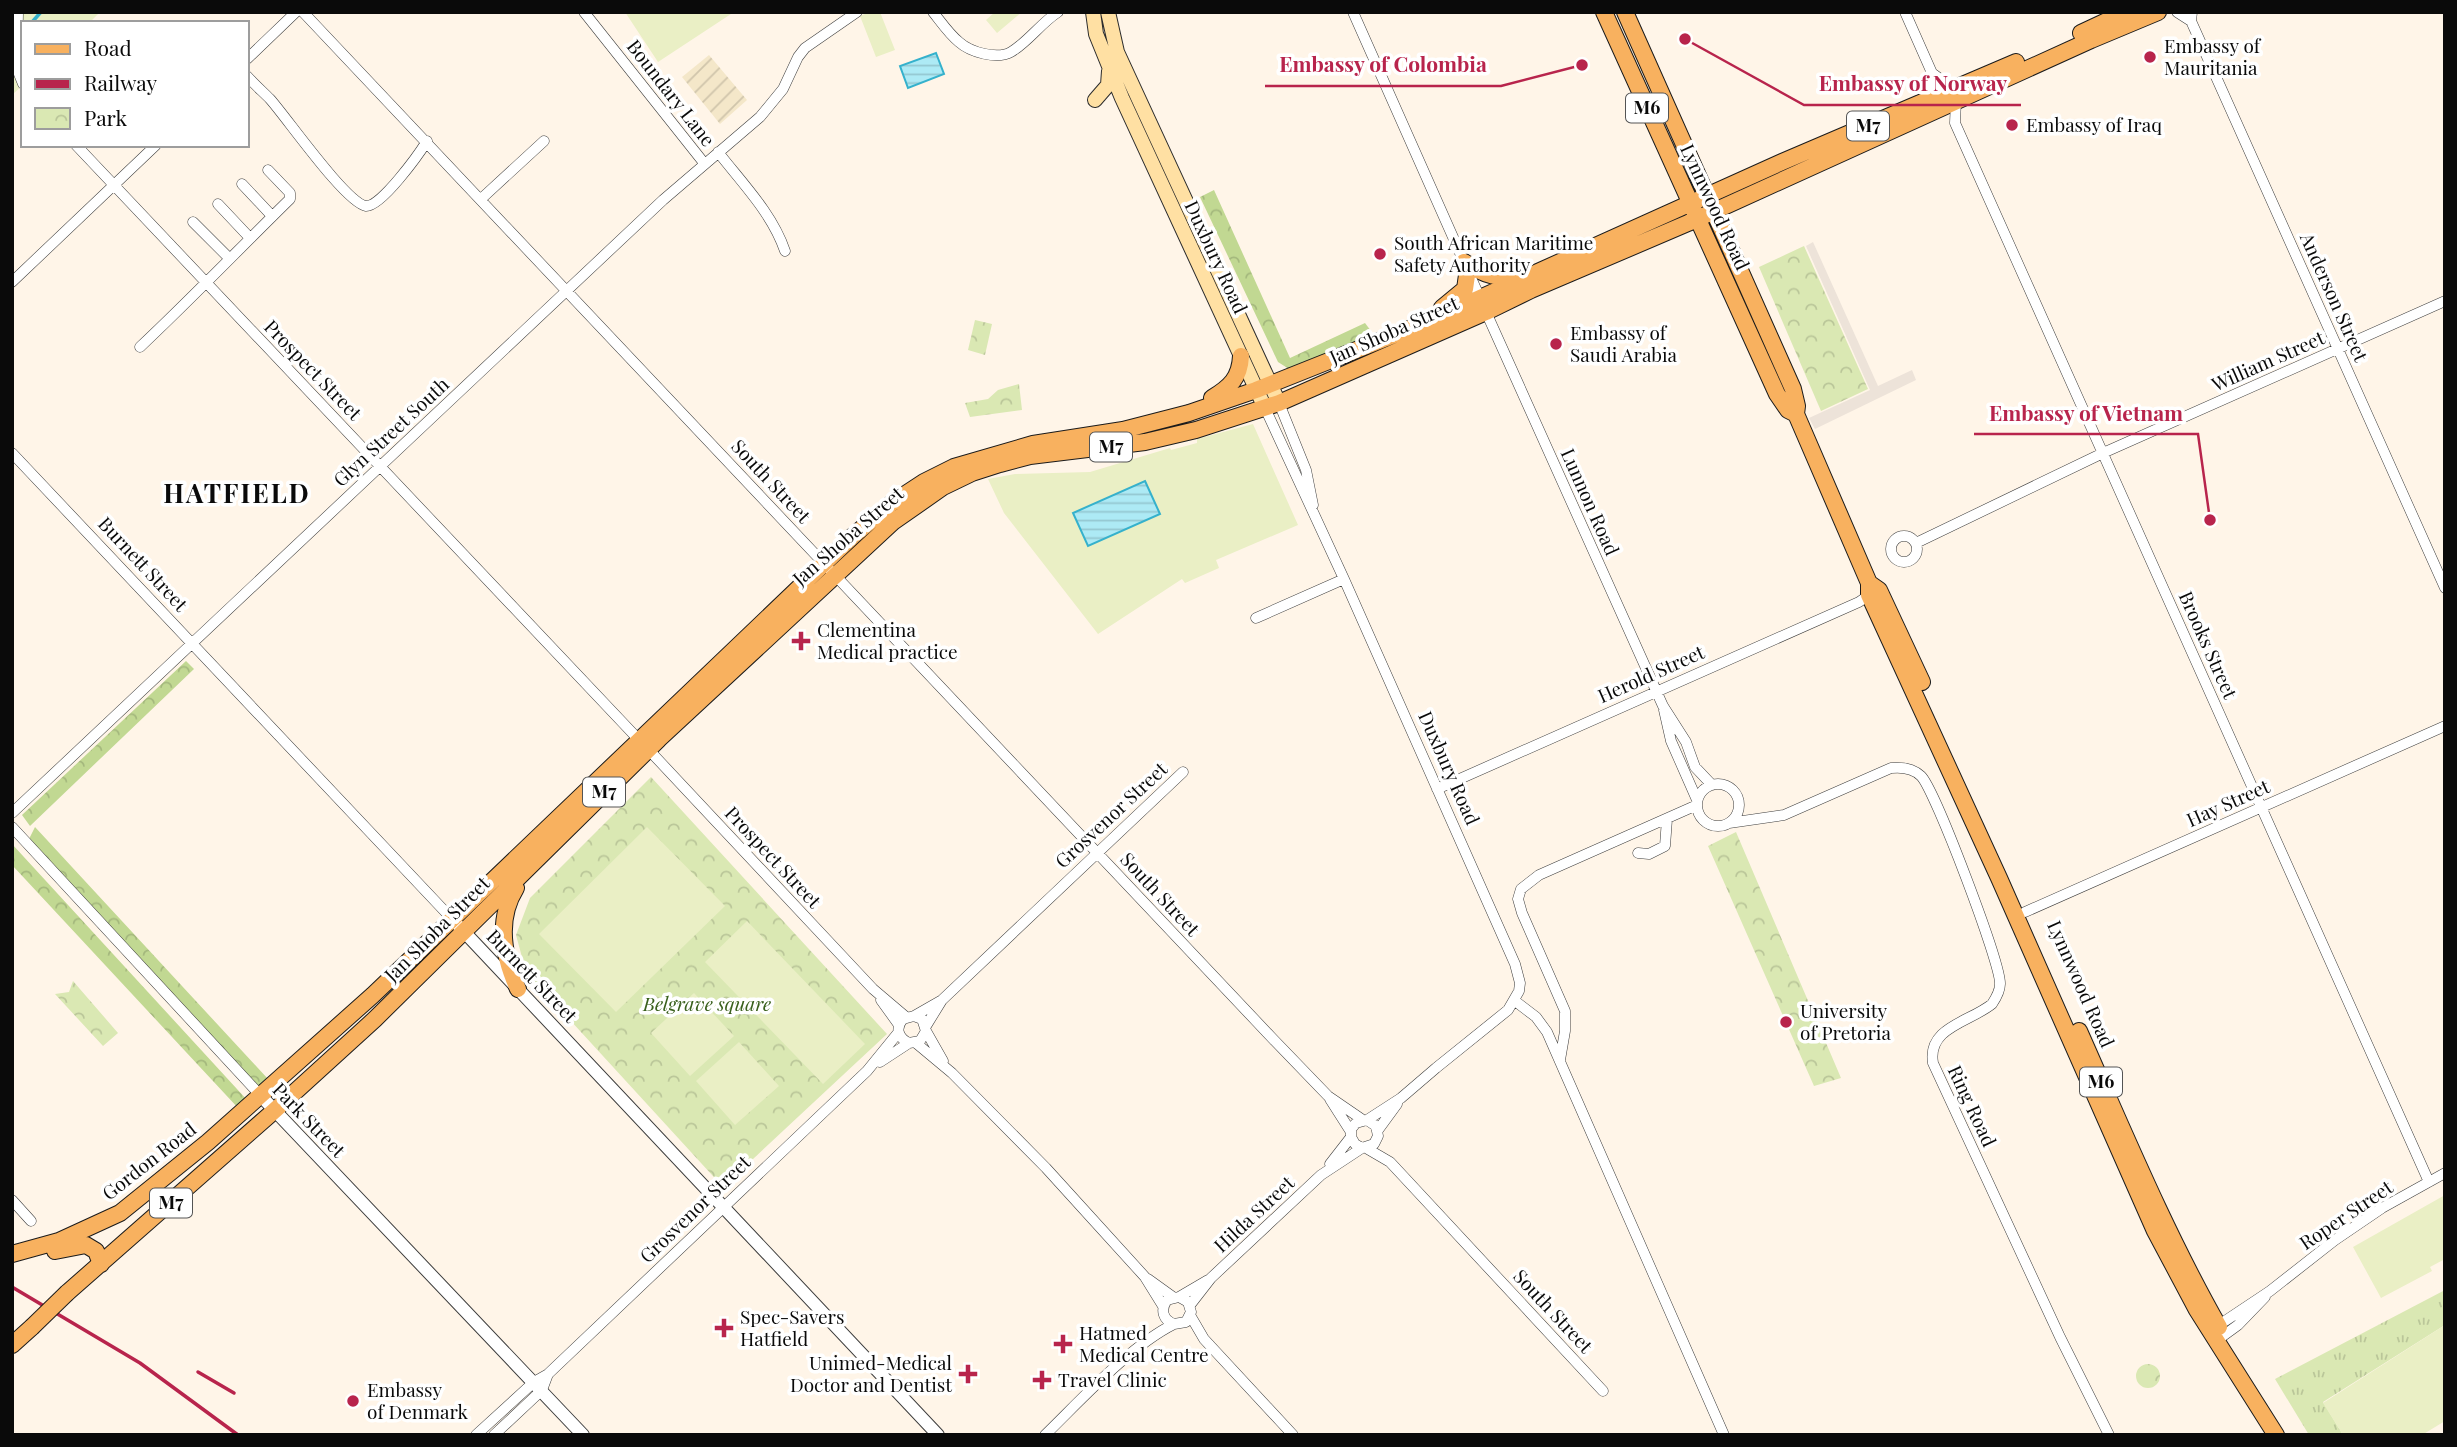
<svg xmlns="http://www.w3.org/2000/svg" width="2457" height="1447" viewBox="0 0 2457 1447" font-family="'Playfair Display',serif">
	<defs>
		<pattern id="farmland-furrows" width="10" height="10" patternUnits="userSpaceOnUse" patternTransform="scale(1.75)"><rect width="10" height="10" fill="#f4e7c9"/><path d="M-1 1l2-2M0 10L10 0M9 11l2-2" fill="none" stroke="#d0c5ab"/></pattern>
		<pattern id="grass-tufts" width="24" height="20" patternUnits="userSpaceOnUse" patternTransform="scale(1.75)"><rect width="24" height="20" fill="#dae8b3"/><path d="M3 7l-1-3M5 7V3M7 7l1-3M15 17l-1-3M17 17v-4M19 17l1-3" fill="none" stroke="#bac699"/></pattern>
		<pattern id="forest-crowns" width="20" height="18" patternUnits="userSpaceOnUse" patternTransform="scale(1.75)"><rect width="20" height="18" fill="#c1d892"/><path d="M2 6a3 3 0 1 1 6 0M12 15a3 3 0 1 1 6 0" fill="none" stroke="#a4b87d"/></pattern>
		<pattern id="park-crowns" width="20" height="18" patternUnits="userSpaceOnUse" patternTransform="scale(1.75)"><rect width="20" height="18" fill="#dae8b3"/><path d="M2 6a3 3 0 1 1 6 0M12 15a3 3 0 1 1 6 0" fill="none" stroke="#bac699"/></pattern>
		<pattern id="water-rules" width="6" height="5" patternUnits="userSpaceOnUse" patternTransform="scale(1.75)"><rect width="6" height="5" fill="#adeaf5"/><path d="M0 2.5h6" fill="none" stroke="#94c7d1"/></pattern>
	</defs>
	<rect width="100%" height="100%" fill="#fff5e8"/>
	<path fill="url(#farmland-furrows)" d="M709,55L747,100L720,124L682,77Z"/>
	<path fill="url(#grass-tufts)" d="M2445,1290V1325L2323,1402L2343,1435H2309L2275,1379Z"/>
	<path fill="url(#forest-crowns)" d="M1214,190L1290,358L1365,323L1371,331L1372,339L1289,369L1278,362L1200,197Z
		M186,661L194,669L30,826L22,815Z
		M35,827L268,1079L261,1089L29,839Z
		M12,844L248,1101L239,1109L12,865Z"/>
	<path fill="url(#park-crowns)" d="M1804,246L1868,389L1821,411L1759,267Z
		M975,320L992,324L985,355L968,350Z
		M1019,384L1022,410L970,417L965,403L988,399L998,390Z
		M651,777L887,1034L723,1187L526,972L516,935L530,898Z
		M1736,832L1841,1078L1814,1086L1708,846Z
		M73,981L118,1033L103,1046L55,994L69,992Z
		M2136 1376a12 12 0 1 1 24 0a12 12 0 1 1-24 0Z"/>
	<path fill="#eaefc5" d="M12,12H100L89,23H23V85L12,95Z
		M625,12H734L658,62Z
		M870,12H880L895,50L876,57L860,16Z
		M995,12H1022L997,33L986,20Z
		M1253,424L1298,525L1216,560L1219,568L1185,583L1182,579L1098,634L1004,513L988,479L1015,474L1090,472L1170,448L1171,450L1197,443V439Z
		M647,827L725,906L616,1012L539,934Z
		M747,921L865,1044L823,1084L705,962Z
		M694,993L734,1036L690,1076L651,1033Z
		M739,1042L779,1086L735,1125L696,1081Z
		M2445,1195V1259L2430,1267L2432,1271L2381,1298L2353,1247Z
		M2445,1325V1421L2422,1435H2343L2323,1403Z"/>
	<path fill="#ede3d9" d="M1813,242L1878,386L1912,370L1916,380L1815,429L1809,418L1870,390L1806,246Z"/>
	<path fill="url(#water-rules)" stroke="#35b1cc" stroke-width="2" d="M936,53L944,74L908,88L900,66Z
		M1145,481L1160,514L1088,546L1073,513Z"/>
	<g fill="none" stroke-linecap="round" stroke-linejoin="round">
		<path stroke="#35b1cc" stroke-width="3.5" d="M33,21L41,12"/>
		<g stroke="#3d3d3d" stroke-width="11">
			<path id="minor" d="M18,12L17,69L23,84
				M303,12L1273,1039L1328,1096L1363,1120
				M584,12L704,163
				M933,12C941,22 949,34 959,42C970,52 997,60 1011,52C1028,42 1041,23 1058,12
				M1353,12L1480,298
				M1905,12L1932,73V99
				M2177,12L2191,21
				M2192,12L2191,21L2445,588
				M247,59L296,12
				M1932,73L1954,89
				M247,76C254,84 262,91 270,99C287,118 346,203 366,206C381,207 419,154 427,141
				M1956,100L1955,123L2429,1182
				M76,145L640,741
				M718,152C742,183 772,213 785,251
				M242,184L272,216
				M481,199L544,141
				M218,204L250,238
				M193,222L229,258
				M12,282L156,145
				M1486,312L1663,706L1686,742L1695,767L1712,785
				M140,347C191,299 240,248 290,199V193L268,170
				M1279,403L1306,470L1313,505
				M1265,408L1344,579L1515,964L1520,983L1519,991L1508,1010L1436,1068L1401,1098L1367,1120L1356,1123L1351,1129V1137L1355,1144L1362,1148L1374,1144L1378,1136L1376,1126L1367,1120
				M12,453L453,920
				M1891 549a13 13 0 1 1 26 0a13 13 0 1 1-26 0Z
				M1916,543L2103,453L2445,301
				M1256,618L1344,579
				M1664,710L1671,741L1697,800
				M648,749L873,989L906,1017
				M1697 805a21 21 0 1 1 42 0a21 21 0 1 1-42 0Z
				M1437,789L1859,602L1872,593
				M12,813L663,200L760,117L783,89L798,57L805,48L857,12
				M1729,823L1784,815L1891,768C1901,767 1913,768 1921,776C1935,790 2001,964 2000,984C2000,991 1996,998 1992,1004C1970,1022 1927,1027 1933,1063L2060,1337L2109,1435
				M12,827L261,1096
				M1638,853L1649,854L1665,846L1667,819
				M2025,912L2445,726
				M881,1000L899,1025
				M1515,1001L1536,1017L1547,1032L1724,1435
				M914,1016L922,1019L926,1031L920,1041L909,1043C898,1038 895,1028 903,1019L914,1016L942,1000L1183,772
				M926,1026L942,1000
				M926,1031L943,1061
				M916,1043L952,1073L1046,1168L1145,1277L1163,1306
				M1560,1060L1565,1031V1011L1522,913L1518,899L1521,889L1539,875L1697,805
				M880,1062L909,1043
				M1330,1099L1351,1132
				M1378,1130L1397,1104
				M1366,1148L1390,1162L1603,1391
				M1330,1164L1351,1137
				M12,1200L31,1221
				M1148,1279L1173,1297
				M1179,1297L1188,1302L1191,1312L1186,1322L1174,1324C1163,1320 1160,1310 1167,1300L1179,1297L1208,1280
				M1190,1305L1211,1278L1321,1175L1362,1148
				M1190,1315L1204,1339L1293,1435
				M2216,1327L2270,1291L2335,1240L2382,1208L2445,1173
				M2216,1341L2238,1325L2265,1297
				M476,1435L534,1382L548,1374L867,1071L898,1033
				M494,1435L542,1390L548,1374
				M1045,1435C1081,1400 1130,1346 1174,1324"/>
		</g>
		<g stroke="#3d3d3d" stroke-width="14">
			<path id="tertiary" d="M453,920L938,1435
				M261,1096L583,1435"/>
		</g>
		<g stroke="#2c2c2c" stroke-width="16">
			<path id="secondary" d="M1093,12L1096,34L1122,98L1265,408
				M1108,12L1117,52L1279,403
				M1095,100L1108,85L1109,71"/>
		</g>
		<g stroke="#1b1b1b" stroke-width="18">
			<path id="primary" d="M1604,12L1777,394L1788,410L1796,414
				M1625,12L1793,389L1797,406L1796,414L1869,583V595L1999,878L2155,1231L2197,1310L2276,1435
				M2081,33L2126,12
				M1464,262C1488,276 1493,280 1520,272
				M1442,308L1465,289L1467,275L1464,262
				M1212,398C1230,387 1240,378 1241,356
				M1869,583L1879,590L1922,682
				M516,888C496,920 503,956 518,989
				M2079,1031C2123,1130 2165,1232 2219,1327
				M55,1251L86,1245L96,1251L101,1264
				M12,1254L59,1241L120,1213L208,1142L373,995L853,536L892,503L924,482L954,467L1033,444L1123,430L1189,413L1256,390L1429,321L1782,162L2016,62
				M67,1293L274,1111L375,1019L659,739L893,522L943,487L972,473L1000,464L1030,456L1145,442L1196,430L1279,403L1486,312L1531,290L1688,223L2091,40L2158,12
				M12,1345L32,1327"/>
		</g>
		<use href="#minor" stroke="#fff" stroke-width="10"/>
		<use href="#tertiary" stroke="#fff" stroke-width="12"/>
		<use href="#secondary" stroke="#ffe0a3" stroke-width="14"/>
		<use href="#primary" stroke="#f8b15f" stroke-width="16"/>
		<path stroke="#b8244c" stroke-width="3.5" d="M12,1287L140,1363L238,1435
			M198,1372L234,1393"/>
		<g stroke="#1b1b1b" stroke-width="18" stroke-linecap="butt">
			<path id="primary-bridge" d="M32,1327L67,1293"/>
		</g>
		<use href="#primary-bridge" stroke="#f8b15f" stroke-width="16"/>
	</g>
	<g fill="#b8244c" stroke="#fff" stroke-width="2.5">
		<circle cx="2150" cy="57" r="7"/>
		<circle cx="2012" cy="125" r="7"/>
		<circle cx="1380" cy="254" r="7"/>
		<circle cx="1556" cy="344" r="7"/>
		<path d="M797.5 630.5h7v7h7v7h-7v7h-7v-7h-7v-7h7z"/>
		<circle cx="1786" cy="1022" r="7"/>
		<path d="M720.5 1317.5h7v7h7v7h-7v7h-7v-7h-7v-7h7z"/>
		<path d="M1059.5 1333.5h7v7h7v7h-7v7h-7v-7h-7v-7h7z"/>
		<path d="M964.5 1363.5h7v7h7v7h-7v7h-7v-7h-7v-7h7z"/>
		<path d="M1038.5 1369.5h7v7h7v7h-7v7h-7v-7h-7v-7h7z"/>
		<circle cx="353" cy="1401" r="7"/>
	</g>
	<g text-anchor="middle" stroke-width="7" stroke-linejoin="round" paint-order="stroke">
		<g fill="#fff" stroke="#545454" stroke-width="2">
			<rect x="1626" y="93.5" width="42" height="29" rx="5"/>
			<rect x="1847" y="111.5" width="42" height="29" rx="5"/>
			<rect x="1090" y="432.5" width="42" height="29" rx="5"/>
			<rect x="583" y="777.5" width="42" height="29" rx="5"/>
			<rect x="2080" y="1067.5" width="42" height="29" rx="5"/>
			<rect x="150" y="1188.5" width="42" height="29" rx="5"/>
		</g>
		<g font-size="18" font-weight="bold" fill="#0a0a0a">
			<text x="1647" y="114">M6</text>
			<text x="1868" y="132">M7</text>
			<text x="1111" y="453">M7</text>
			<text x="604" y="798">M7</text>
			<text x="2101" y="1088">M6</text>
			<text x="171" y="1209">M7</text>
		</g>
		<g font-size="19" fill="#0a0a0a" stroke="#fff" text-anchor="start">
			<text x="2164" y="53">Embassy of<tspan x="2164" dy="22">Mauritania</tspan></text>
			<text x="2026" y="132">Embassy of Iraq</text>
			<text x="1394" y="250">South African Maritime<tspan x="1394" dy="22">Safety Authority</tspan></text>
			<text x="1570" y="340">Embassy of<tspan x="1570" dy="22">Saudi Arabia</tspan></text>
			<text x="817" y="637">Clementina<tspan x="817" dy="22">Medical practice</tspan></text>
			<text x="1800" y="1018">University<tspan x="1800" dy="22">of Pretoria</tspan></text>
			<text x="740" y="1324">Spec-Savers<tspan x="740" dy="22">Hatfield</tspan></text>
			<text x="1079" y="1340">Hatmed<tspan x="1079" dy="22">Medical Centre</tspan></text>
			<text x="952" y="1370" text-anchor="end">Unimed-Medical<tspan x="952" dy="22">Doctor and Dentist</tspan></text>
			<text x="1058" y="1387">Travel Clinic</text>
			<text x="367" y="1397">Embassy<tspan x="367" dy="22">of Denmark</tspan></text>
		</g>
		<g font-size="19" fill="#0a0a0a" stroke="#fff">
			<text transform="translate(671 93) rotate(52)" y="7">Boundary Lane</text>
			<text transform="translate(1715 207) rotate(65)" y="7">Lynnwood Road</text>
			<text transform="translate(1216 257) rotate(65)" y="7">Duxbury Road</text>
			<text transform="translate(2334 297) rotate(66)" y="7">Anderson Street</text>
			<text transform="translate(1394 330) rotate(-24)" y="7">Jan Shoba Street</text>
			<text transform="translate(2268 361) rotate(-24)" y="7">William Street</text>
			<text transform="translate(313 370) rotate(46)" y="7">Prospect Street</text>
			<text transform="translate(391 432) rotate(-43)" y="7">Glyn Street South</text>
			<text transform="translate(771 481) rotate(47)" y="7">South Street</text>
			<text transform="translate(1590 502) rotate(66)" y="7">Lunnon Road</text>
			<text transform="translate(848 536) rotate(-41)" y="7">Jan Shoba Street</text>
			<text transform="translate(143 564) rotate(47)" y="7">Burnett Street</text>
			<text transform="translate(2208 645) rotate(66)" y="7">Brooks Street</text>
			<text transform="translate(1651 674) rotate(-24)" y="7">Herold Street</text>
			<text transform="translate(1449 768) rotate(66)" y="7">Duxbury Road</text>
			<text transform="translate(2228 803) rotate(-24)" y="7">Hay Street</text>
			<text transform="translate(1111 815) rotate(-43)" y="7">Grosvenor Street</text>
			<text transform="translate(773 857) rotate(47)" y="7">Prospect Street</text>
			<text transform="translate(1160 894) rotate(47)" y="7">South Street</text>
			<text transform="translate(437 929) rotate(-45)" y="7">Jan Shoba Street</text>
			<text transform="translate(532 976) rotate(46)" y="7">Burnett Street</text>
			<text transform="translate(2081 984) rotate(66)" y="7">Lynnwood Road</text>
			<text transform="translate(1972 1106) rotate(65)" y="7">Ring Road</text>
			<text transform="translate(309 1120) rotate(46)" y="7">Park Street</text>
			<text transform="translate(149 1161) rotate(-38)" y="7">Gordon Road</text>
			<text transform="translate(695 1209) rotate(-44)" y="7">Grosvenor Street</text>
			<text transform="translate(1254 1214) rotate(-43)" y="7">Hilda Street</text>
			<text transform="translate(2346 1215) rotate(-34)" y="7">Roper Street</text>
			<text transform="translate(1553 1311) rotate(47)" y="7">South Street</text>
		</g>
		<g font-size="19" font-style="italic" fill="#39601c" stroke="#fff">
			<text x="707" y="1011">Belgrave square</text>
		</g>
		<g font-size="26" font-weight="bold" letter-spacing="2" fill="#0a0a0a" stroke="#fff">
			<text x="237" y="503">HATFIELD</text>
		</g>
	</g>
	<path fill="none" stroke="#b8244c" stroke-width="2.5" d="M1582 65L1501 86H1265M1685 39L1804 105H2021M2210 520L2198 434H1974"/>
	<g fill="#b8244c" stroke="#fff" stroke-width="2.5">
		<circle cx="1582" cy="65" r="7"/>
		<circle cx="1685" cy="39" r="7"/>
		<circle cx="2210" cy="520" r="7"/>
	</g>
	<g font-size="21" text-anchor="middle" font-weight="bold" fill="#b8244c" stroke="#fff" stroke-width="7" stroke-linejoin="round" paint-order="stroke">
		<text x="1383" y="72">Embassy of Colombia</text>
		<text x="1913" y="91">Embassy of Norway</text>
		<text x="2086" y="421">Embassy of Vietnam</text>
	</g>
	<rect width="2457" height="1447" fill="none" stroke="#0a0a0a" stroke-width="28"/>
	<rect x="21" y="21" width="228" height="126" fill="#ffffff" stroke="#9d9d9d" stroke-width="2"/>
	<rect x="35" y="44" width="35" height="10" fill="#f8b15f" stroke="#9d9d9d" stroke-width="2"/>
	<text x="84" y="56" font-size="21" fill="#0a0a0a">Road</text>
	<rect x="35" y="79" width="35" height="10" fill="#b8244c" stroke="#9d9d9d" stroke-width="2"/>
	<text x="84" y="91" font-size="21" fill="#0a0a0a">Railway</text>
	<rect x="35" y="108" width="35" height="21" fill="url(#park-crowns)" stroke="#9d9d9d" stroke-width="2"/>
	<text x="84" y="126" font-size="21" fill="#0a0a0a">Park</text>
</svg>
